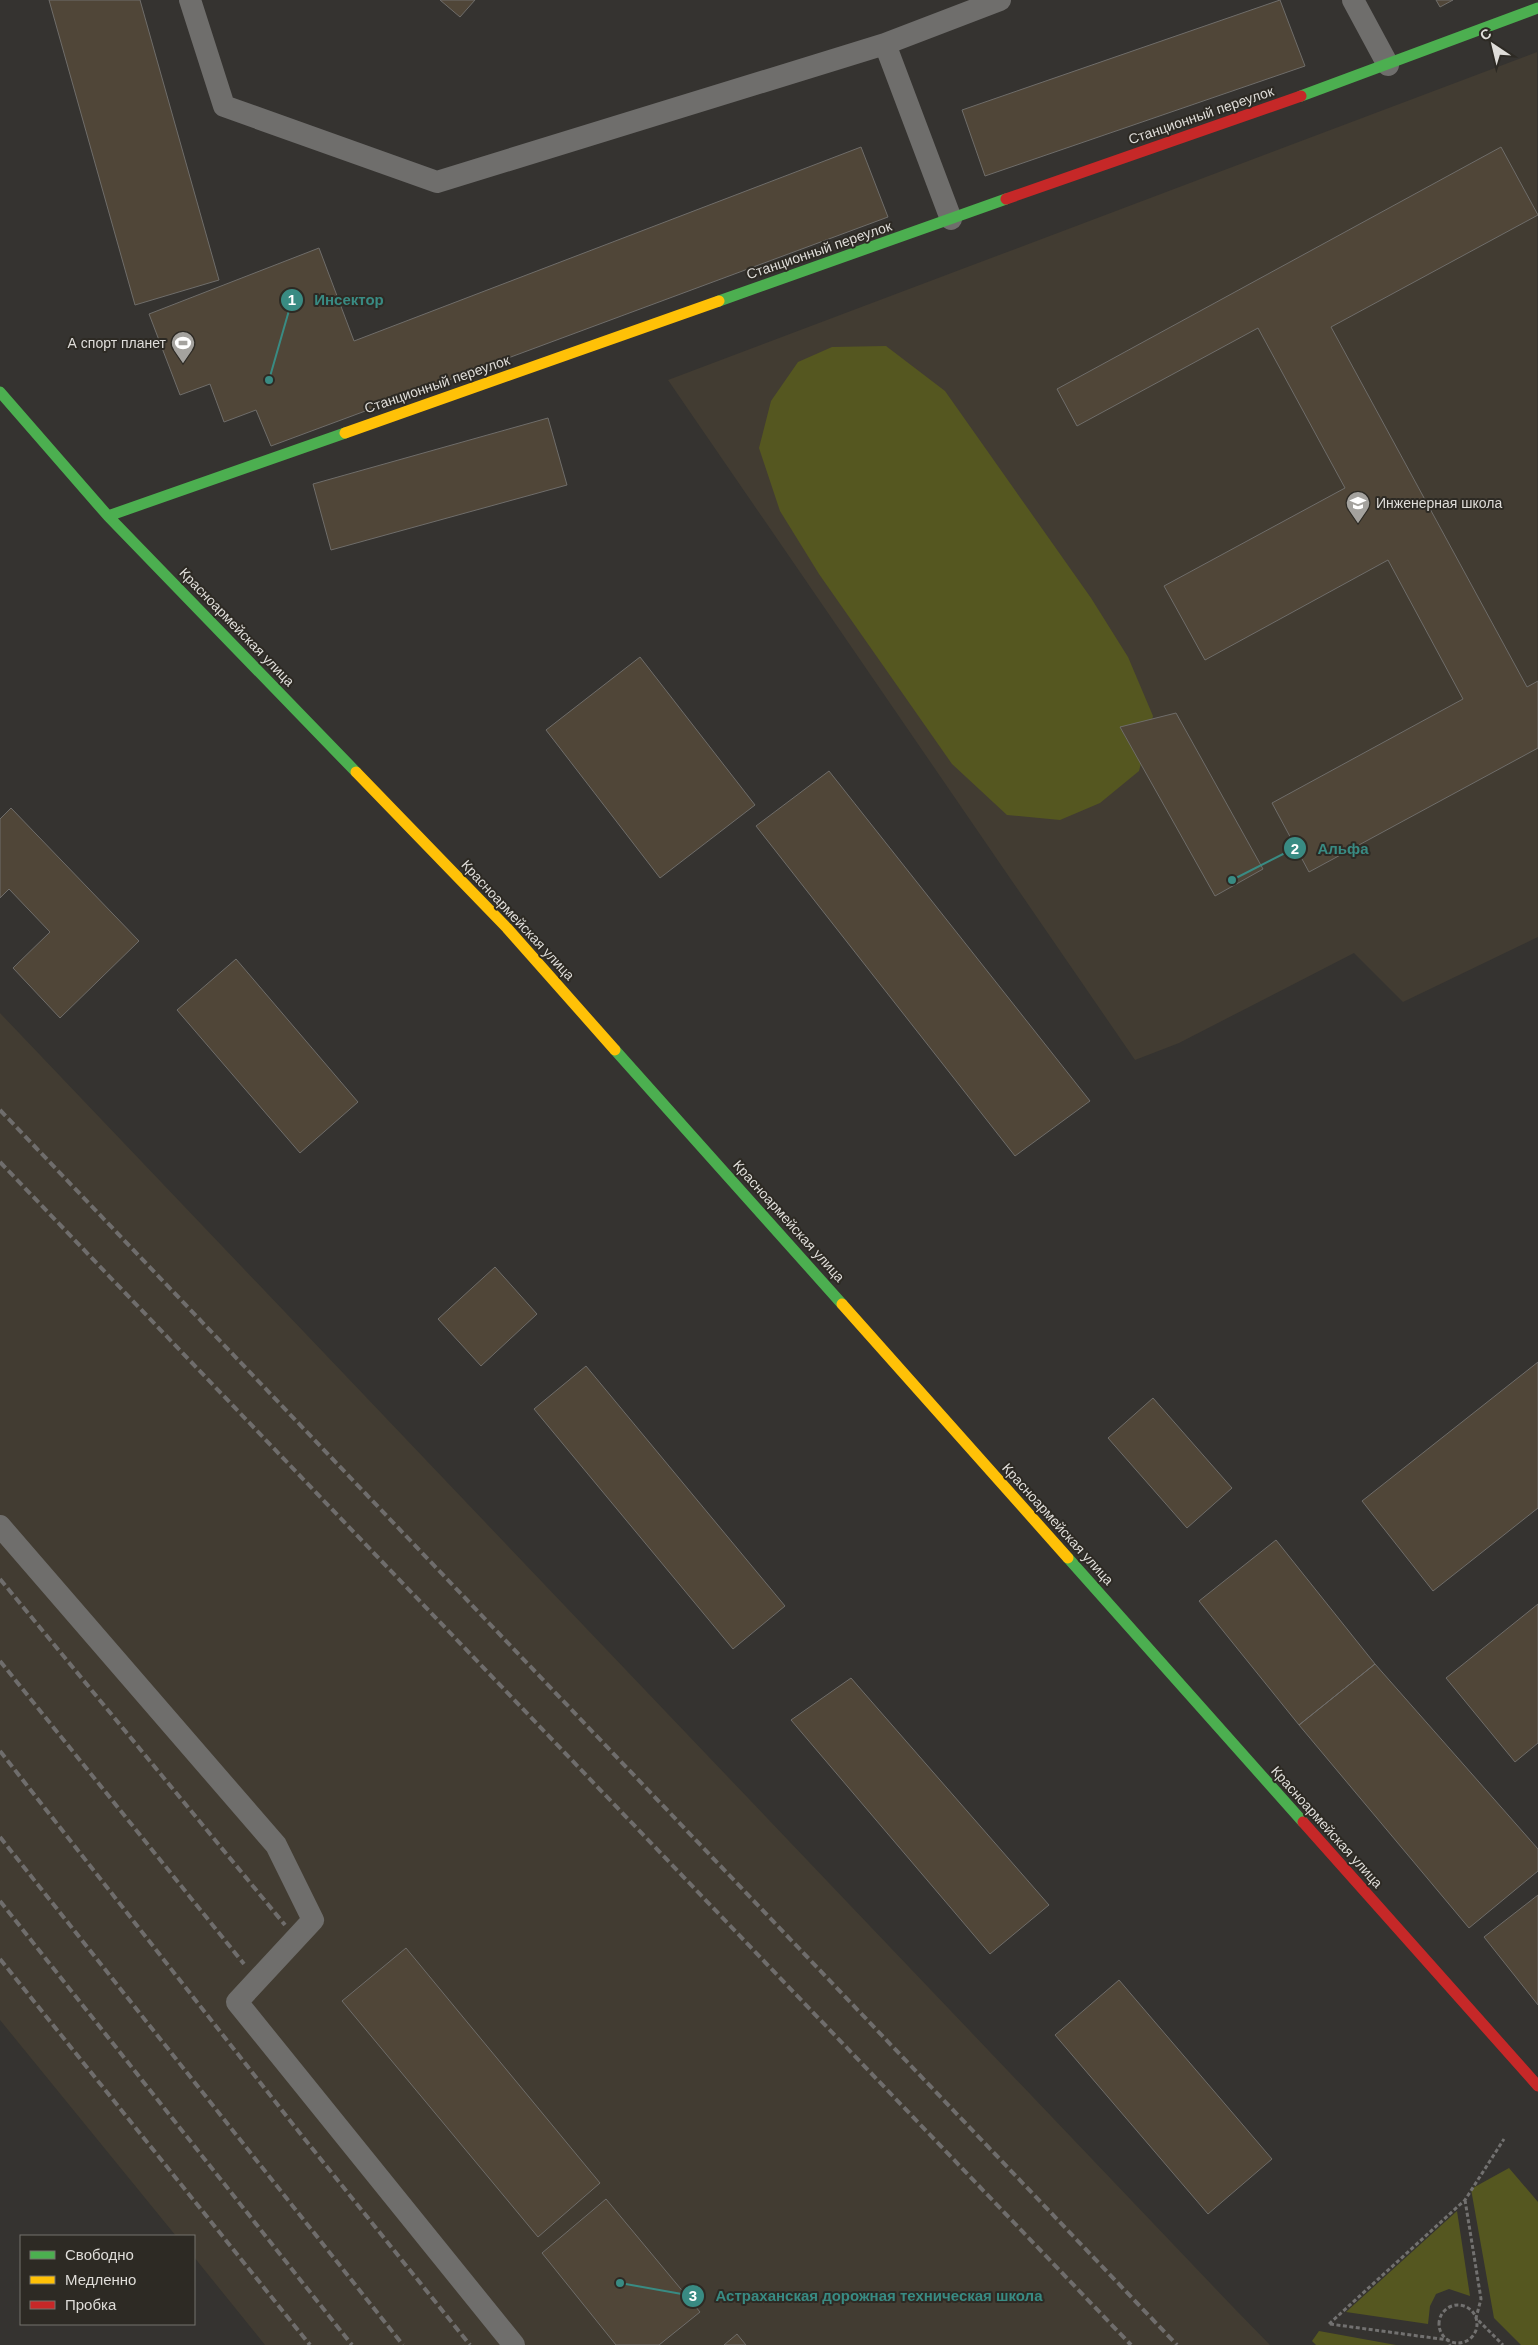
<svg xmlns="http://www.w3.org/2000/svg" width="1538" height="2345" viewBox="0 0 1538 2345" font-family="Helvetica,sans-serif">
	<rect width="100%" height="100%" fill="#353330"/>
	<path fill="#423c32" d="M1537,52L1538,937L1403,1002L1354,953L1179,1043L1135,1060L668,380Z
		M0,1013L1232,2306L1270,2345H265L194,2257V2236H176L0,2020Z"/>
	<path fill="#555720" d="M886,346L945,391L1091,598L1128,657L1153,716L1139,771L1100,803L1060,820L1007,815L952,764L819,574L780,511L759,448L771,401L798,362L832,347Z
		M1509,2168L1538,2202V2345H1521L1494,2318L1471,2189Z
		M1457,2211L1470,2296L1449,2289L1436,2294L1430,2306L1428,2324L1346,2312Z
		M1319,2331L1396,2345H1316L1312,2341Z"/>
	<path fill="#504638" stroke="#6f6d6a" d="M49,0H140L219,280L135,305Z
		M440,0H475L460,17Z
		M1280,0L1305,66L985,176L962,110Z
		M1436,0H1453L1440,7Z
		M861,147L888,217L271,446L256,410L224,422L210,384L180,395L149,314L319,248L354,341Z
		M1501,147L1538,215L1331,327L1527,687L1538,681V748L1309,872L1272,803L1463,699L1388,560L1205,660L1164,586L1345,488L1258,328L1077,426L1057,389Z
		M548,418L567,485L331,550L313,484Z
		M640,657L755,805L660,878L546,730Z
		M1176,713L1263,869L1215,896L1120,727Z
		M829,771L1090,1101L1015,1156L756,826Z
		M11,808L139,941L60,1018L13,968L50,932L9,889L0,898V819Z
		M236,959L358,1102L300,1153L177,1010Z
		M495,1267L537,1314L481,1366L438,1319Z
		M1538,1362V1508L1433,1591L1362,1501Z
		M586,1366L785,1606L733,1649L534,1409Z
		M1153,1398L1232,1488L1187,1528L1108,1438Z
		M1276,1540L1375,1664L1299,1725L1199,1601Z
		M1538,1604V1743L1515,1762L1446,1678Z
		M1375,1664L1538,1849V1871L1469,1928L1299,1725Z
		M851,1678L1049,1905L990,1954L791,1720Z
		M1538,1895V2005L1484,1937Z
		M406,1948L600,2183L538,2237L342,2001Z
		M1119,1980L1272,2159L1208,2214L1055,2035Z
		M606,2199L700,2312L659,2345H616L542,2253Z
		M737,2334L746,2345H724Z"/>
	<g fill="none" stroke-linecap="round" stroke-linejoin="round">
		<path stroke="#727170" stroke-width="3" stroke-dasharray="4 2.5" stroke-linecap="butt" d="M1465,2200L1481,2299L1476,2318L1503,2345
			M1439 2324a19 19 0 1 1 38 0a19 19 0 1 1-38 0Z
			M1329,2324L1465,2200L1504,2139
			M1330,2324L1448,2340L1450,2345"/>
		<path stroke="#6f6e6c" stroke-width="22" d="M190,0L224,106L437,182L885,44L1000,0
			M1353,0L1388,65
			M885,44L951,219
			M0,1526L276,1845L313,1920L237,2002L514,2345"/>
		<path stroke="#4caf50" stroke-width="11" d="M1301,96L1538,8
			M719,301L1006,199
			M0,392L108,516L356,772
			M108,516L345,433
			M615,1050L842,1304
			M1068,1558L1303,1822"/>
		<path stroke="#ffc107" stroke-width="11" d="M345,433L719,301
			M356,772L507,928L615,1050
			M842,1304L1068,1558"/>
		<path stroke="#c62828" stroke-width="11" d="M1006,199L1301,96
			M1303,1822L1538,2086"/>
		<path stroke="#6f6d6c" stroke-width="4" stroke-dasharray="8 4" stroke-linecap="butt" d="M0,1110L1177,2345
			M0,1162L1131,2345
			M0,1579L285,1925
			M0,1661L244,1964
			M0,1751L299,2132L470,2345
			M0,1837L403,2345
			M0,1901L352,2345
			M0,1959L310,2345"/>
	</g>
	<defs>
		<g id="stadium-pin" transform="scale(1.25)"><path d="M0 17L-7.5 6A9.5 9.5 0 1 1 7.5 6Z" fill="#a4a29e" stroke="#2d2a24"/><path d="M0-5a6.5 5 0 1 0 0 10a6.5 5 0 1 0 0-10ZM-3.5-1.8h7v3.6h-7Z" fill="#fff"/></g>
		<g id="school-pin" transform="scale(1.25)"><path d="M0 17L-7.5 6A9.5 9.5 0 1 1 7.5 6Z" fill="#a4a29e" stroke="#2d2a24"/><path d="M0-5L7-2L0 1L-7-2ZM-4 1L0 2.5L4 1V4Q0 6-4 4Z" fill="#fff"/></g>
	</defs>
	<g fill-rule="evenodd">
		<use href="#stadium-pin" x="183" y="343"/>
		<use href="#school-pin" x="1358" y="503"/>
	</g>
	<g text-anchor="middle" stroke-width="4" stroke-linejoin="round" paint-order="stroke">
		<g font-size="14" fill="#dfddd9" stroke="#2d2a24">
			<text transform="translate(1201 115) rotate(-19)" y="5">Станционный переулок</text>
			<text transform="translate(819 250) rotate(-19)" y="5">Станционный переулок</text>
			<text transform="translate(437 384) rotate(-19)" y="5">Станционный переулок</text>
			<text transform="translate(237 627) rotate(46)" y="5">Красноармейская улица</text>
			<text transform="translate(518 920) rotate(47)" y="5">Красноармейская улица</text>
			<text transform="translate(789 1221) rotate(48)" y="5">Красноармейская улица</text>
			<text transform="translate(1058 1524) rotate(48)" y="5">Красноармейская улица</text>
			<text transform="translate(1327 1827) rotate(48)" y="5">Красноармейская улица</text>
		</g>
		<g font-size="14" fill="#dfddd9" stroke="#2d2a24" text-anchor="end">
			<text x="166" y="348">А спорт планет</text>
			<text x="1376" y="508" text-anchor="start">Инженерная школа</text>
		</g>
	</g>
	<path fill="none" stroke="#398b83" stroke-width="2" d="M269 380L292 300M1232 880L1295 848M620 2283L693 2296"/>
	<g fill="#398b83" stroke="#2d2a24" stroke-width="2">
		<circle cx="269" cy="380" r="5"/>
		<circle cx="1232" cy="880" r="5"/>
		<circle cx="620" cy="2283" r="5"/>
		<circle cx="292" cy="300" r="12"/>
		<circle cx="1295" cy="848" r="12"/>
		<circle cx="693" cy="2296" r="12"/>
	</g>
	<g font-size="15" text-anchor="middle" font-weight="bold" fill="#fff">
		<text x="292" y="305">1</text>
		<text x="1295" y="854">2</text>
		<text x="693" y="2301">3</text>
	</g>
	<g font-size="15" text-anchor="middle" font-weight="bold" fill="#398b83" stroke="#2d2a24" stroke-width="4" stroke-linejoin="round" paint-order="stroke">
		<text x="349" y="305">Инсектор</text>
		<text x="1343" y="854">Альфа</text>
		<text x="879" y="2301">Астраханская дорожная техническая школа</text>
	</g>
	<rect x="20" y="2235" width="175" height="90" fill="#2d2a24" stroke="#74726c"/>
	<rect x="30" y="2251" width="25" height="8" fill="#4caf50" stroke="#74726c"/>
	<text x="65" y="2260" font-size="15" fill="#dfddd9">Свободно</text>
	<rect x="30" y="2276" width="25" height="8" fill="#ffc107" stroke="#74726c"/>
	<text x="65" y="2285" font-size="15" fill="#dfddd9">Медленно</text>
	<rect x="30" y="2301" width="25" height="8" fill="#c62828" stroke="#74726c"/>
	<text x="65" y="2310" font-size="15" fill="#dfddd9">Пробка</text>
	<g transform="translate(1493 45) rotate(325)" stroke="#2d2a24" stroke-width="4" paint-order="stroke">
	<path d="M0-4L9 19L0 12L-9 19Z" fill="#dfddd9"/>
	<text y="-8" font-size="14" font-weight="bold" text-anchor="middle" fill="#dfddd9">С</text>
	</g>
</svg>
